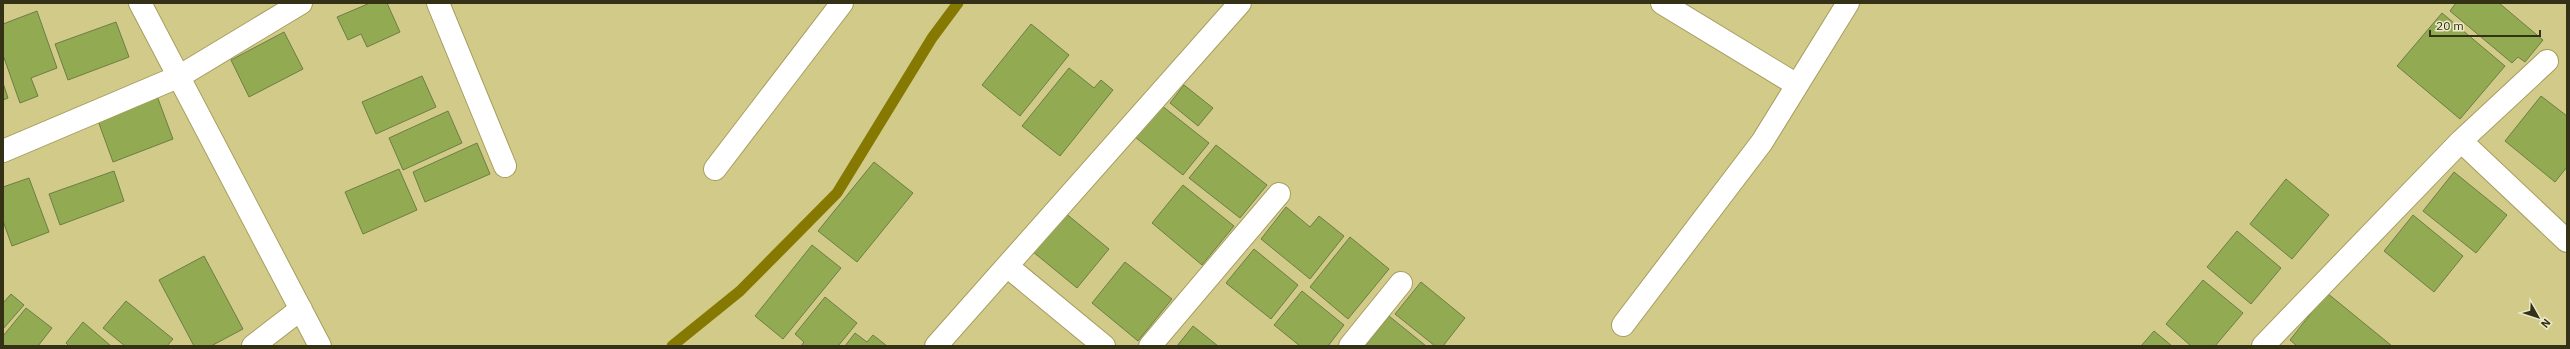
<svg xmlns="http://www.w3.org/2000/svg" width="2570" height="349" viewBox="0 0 2570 349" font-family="'IBM Plex Sans',sans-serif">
	<rect width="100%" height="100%" fill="#d2ca89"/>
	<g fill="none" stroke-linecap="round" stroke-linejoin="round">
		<path stroke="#867901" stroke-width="11" d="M672,346L740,291L837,193L932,38L958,3"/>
	</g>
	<path fill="#92aa51" stroke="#6d7e44" d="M370,3H387L400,32L367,47L361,34L348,40L337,17Z
		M2456,3H2499L2543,40L2525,62L2518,57L2512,63L2450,11Z
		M37,11L57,68L31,78L38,96L20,103L3,55V24Z
		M2442,13L2505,66L2460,119L2397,66Z
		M116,22L129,57L68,80L55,44Z
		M1031,24L1069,55L1020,116L982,85Z
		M284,32L303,69L249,97L231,60Z
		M1069,68L1094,88L1101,80L1113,90L1060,156L1022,126Z
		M422,76L436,107L376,134L362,102Z
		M3,83L8,98L3,100Z
		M1184,85L1213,108L1198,126L1170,103Z
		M157,96L173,139L113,162L97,118Z
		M2541,96L2567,116V167L2555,182L2505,141Z
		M1161,105L1209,143L1183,175L1135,137Z
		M448,111L462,143L403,170L389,138Z
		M477,143L490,174L425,202L413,172Z
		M1216,145L1267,185L1240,218L1189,178Z
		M874,162L913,193L857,262L818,231Z
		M399,169L417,210L363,234L345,192Z
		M114,171L124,201L60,225L49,194Z
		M2454,172L2507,215L2476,253L2423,211Z
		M29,178L49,232L12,246L3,221V187Z
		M2286,179L2329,215L2292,259L2250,224Z
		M1183,185L1234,226L1202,265L1152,223Z
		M1286,207L1310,227L1319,216L1344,236L1310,279L1261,239Z
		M1064,212L1109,249L1077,288L1032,251Z
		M2413,215L2463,256L2434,292L2384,251Z
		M2237,231L2281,268L2251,304L2207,267Z
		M1350,237L1389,269L1348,319L1310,287Z
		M812,245L841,268L783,339L755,316Z
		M1254,249L1298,285L1271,319L1226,283Z
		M204,256L243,329L211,346H194L159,280Z
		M1125,262L1172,299L1138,341L1092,303Z
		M2203,280L2243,313L2215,346H2191L2166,324Z
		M1421,282L1465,318L1443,346H1435L1395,314Z
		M1302,291L1344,325L1328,346H1300L1274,325Z
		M2327,293L2392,346H2297L2290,340Z
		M11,294L24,305L3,329V303Z
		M825,297L857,323L838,346H801L804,342L795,334Z
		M126,301L173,339L167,346H125L103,328Z
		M26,308L52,328L38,346H3V336Z
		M1389,316L1426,346H1365Z
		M83,322L111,346H69L66,343Z
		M1193,326L1218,346H1177Z
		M2154,331L2172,346H2141Z
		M855,333L867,342L873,335L887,346H845Z"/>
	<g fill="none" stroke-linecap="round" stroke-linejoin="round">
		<g stroke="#a69e5f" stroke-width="24">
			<path id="street" d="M140,3L320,346
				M438,3L505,166
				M1662,3L1797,85
				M2461,141L2547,61
				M3,151L180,76L301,3
				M715,169L842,3
				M1007,266L1104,346
				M1623,325L1762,142L1848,3
				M253,346L301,309
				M936,346L1240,3
				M1150,346L1279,194
				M1350,346L1401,283
				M2263,346L2461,141L2567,241"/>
		</g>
		<use href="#street" stroke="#fff" stroke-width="22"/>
	</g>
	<rect width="2570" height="349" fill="none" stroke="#343116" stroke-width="8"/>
	<g transform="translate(2538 317) rotate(129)" stroke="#edeaca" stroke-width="3" paint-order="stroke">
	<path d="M0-3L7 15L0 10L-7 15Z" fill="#343116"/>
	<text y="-6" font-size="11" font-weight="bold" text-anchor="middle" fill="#343116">N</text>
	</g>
	<path d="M2430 30v6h110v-6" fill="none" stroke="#343116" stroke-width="2"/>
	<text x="2436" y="30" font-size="12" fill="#343116" stroke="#edeaca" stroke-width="3" paint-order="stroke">20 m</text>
</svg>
